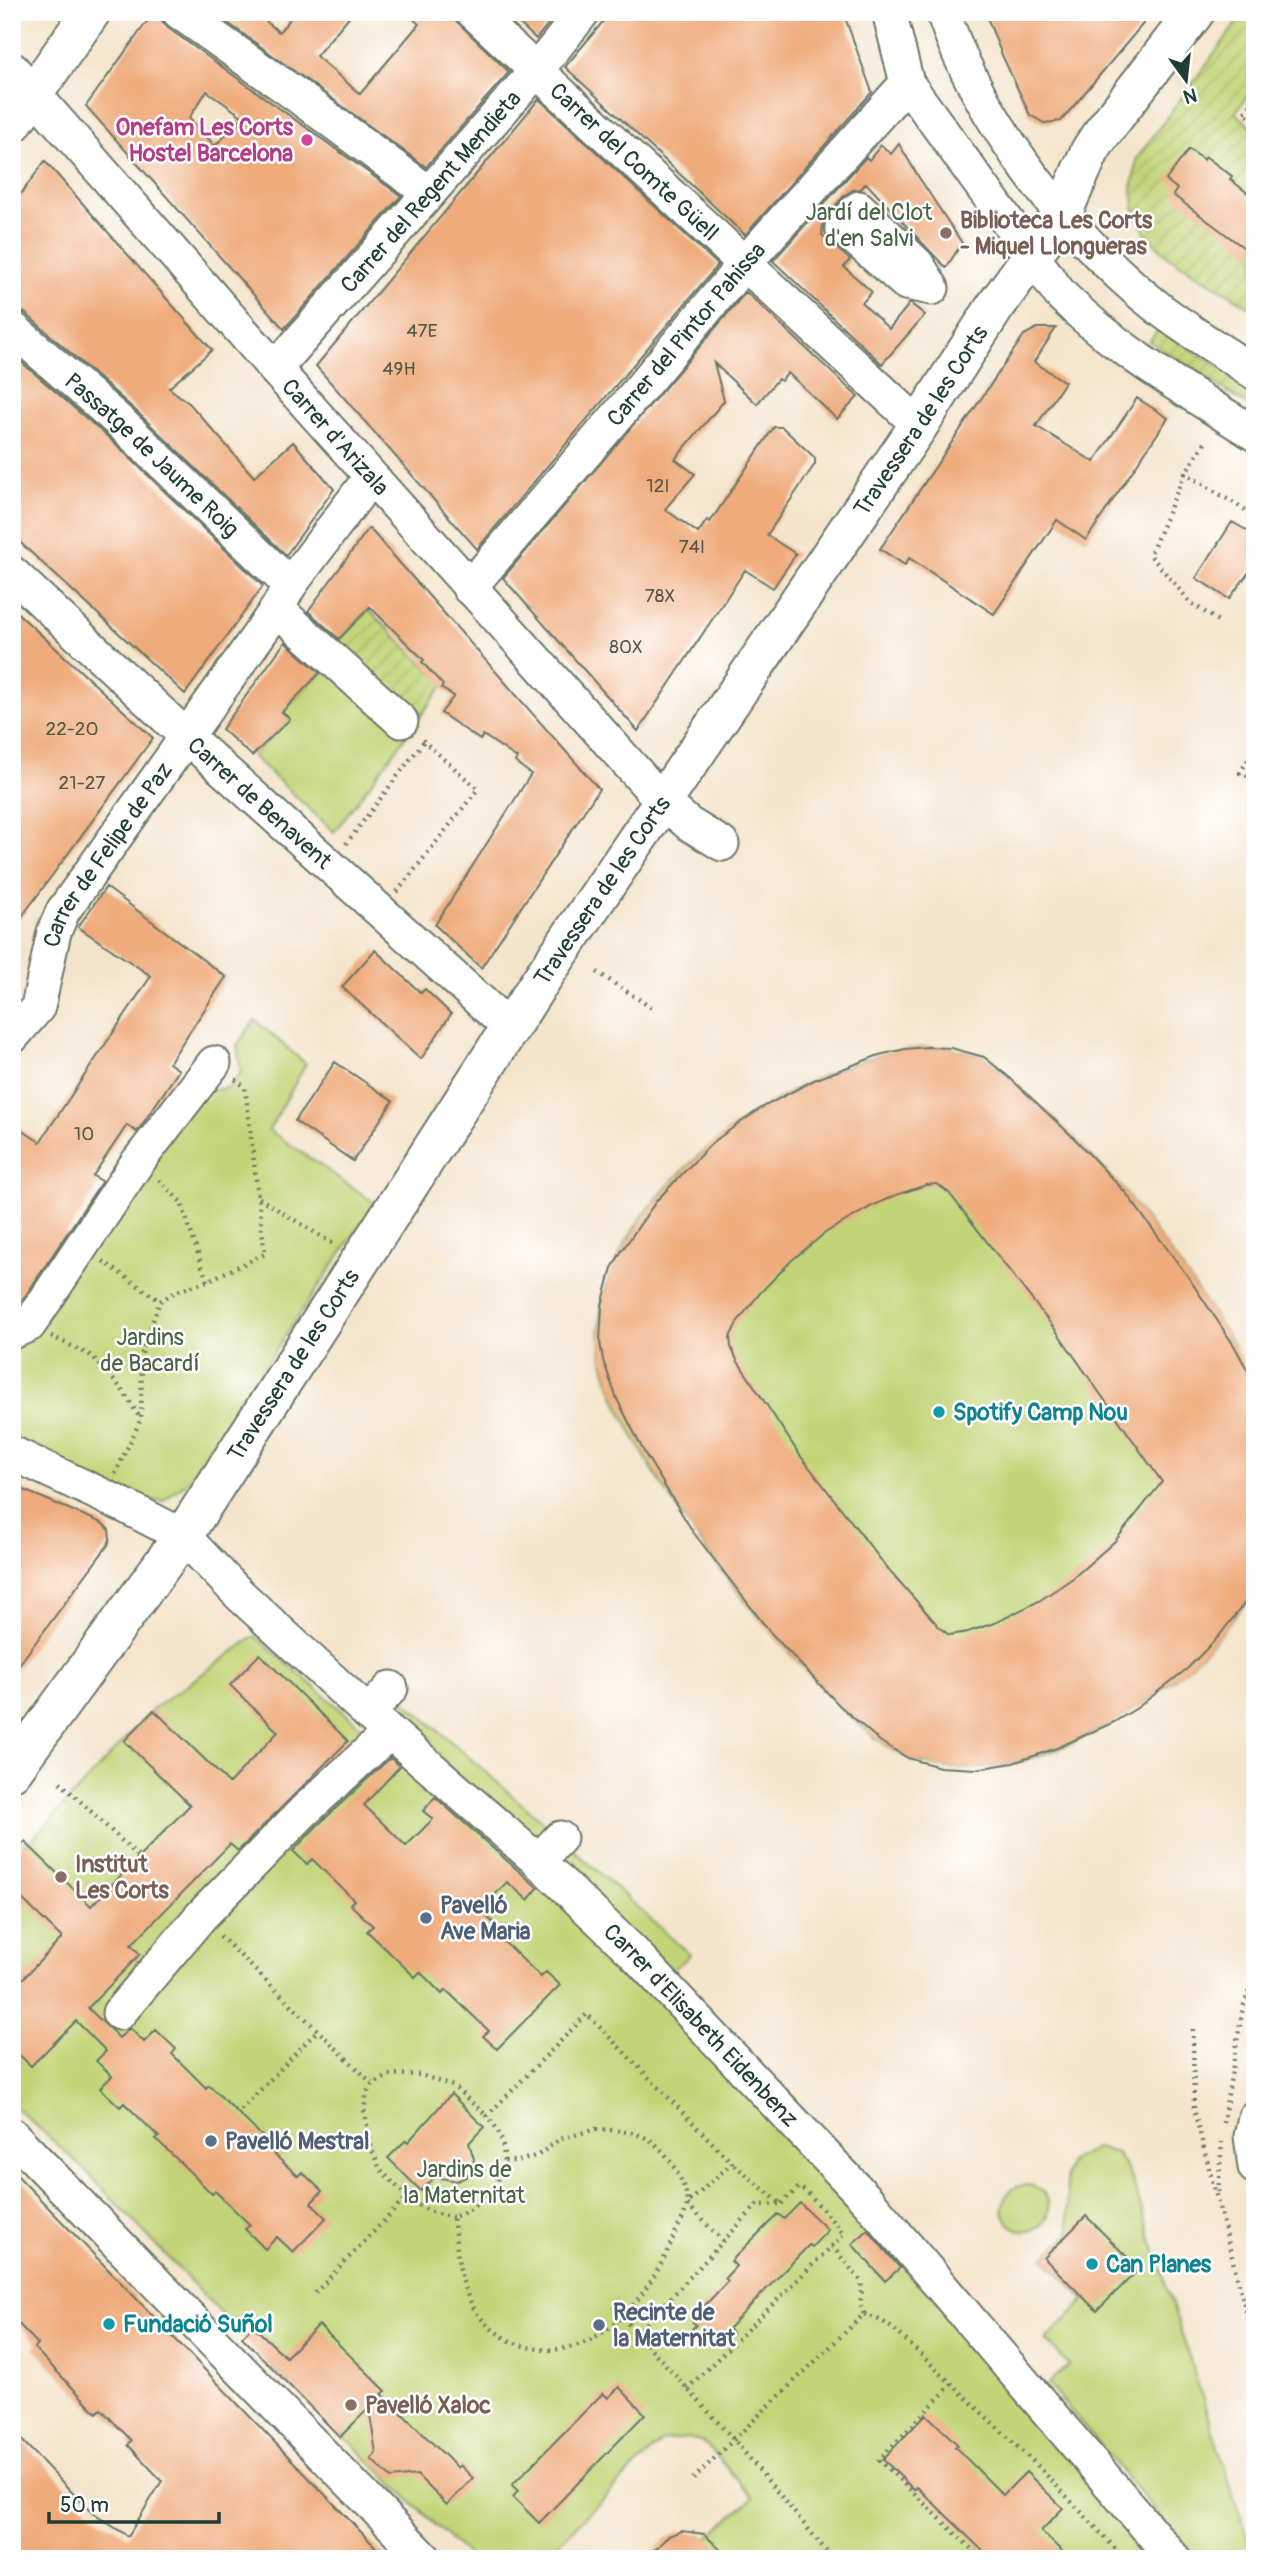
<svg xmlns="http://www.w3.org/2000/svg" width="1267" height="2571" viewBox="0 0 1267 2571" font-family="Pangolin,sans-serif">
	<defs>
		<pattern id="garden-furrows" width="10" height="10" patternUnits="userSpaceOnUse" patternTransform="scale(1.75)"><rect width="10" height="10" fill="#c2d477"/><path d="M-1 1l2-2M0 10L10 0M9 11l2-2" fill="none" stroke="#a6b768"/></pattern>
	</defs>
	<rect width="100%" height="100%" fill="#fff"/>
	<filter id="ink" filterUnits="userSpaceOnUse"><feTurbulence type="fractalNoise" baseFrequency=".0143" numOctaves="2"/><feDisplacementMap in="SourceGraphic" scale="14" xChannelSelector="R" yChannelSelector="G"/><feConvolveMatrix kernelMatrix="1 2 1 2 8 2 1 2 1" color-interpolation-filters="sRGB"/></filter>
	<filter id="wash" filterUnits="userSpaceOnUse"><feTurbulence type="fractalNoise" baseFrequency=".00686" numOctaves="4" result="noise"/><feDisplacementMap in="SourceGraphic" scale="28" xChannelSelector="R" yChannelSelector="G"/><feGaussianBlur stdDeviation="1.57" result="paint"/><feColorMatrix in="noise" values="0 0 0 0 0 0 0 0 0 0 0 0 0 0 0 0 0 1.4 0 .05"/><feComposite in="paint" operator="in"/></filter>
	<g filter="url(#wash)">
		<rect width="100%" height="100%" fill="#f4e4cb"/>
		<path fill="#c2d477" stroke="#708856" stroke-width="2" d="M325,668L407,735L334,832L252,756L289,719L282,712Z
			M255,1020L306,1064L269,1130L375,1203L186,1483L163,1501L137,1500L12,1443V1346L198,1093L229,1087L241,1072L237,1045Z
			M928,1047L951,1048L984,1057L1010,1078L1074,1138L1125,1192L1153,1229L1186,1274L1235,1347L1255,1590C1233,1618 1212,1646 1185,1670C1120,1729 996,1796 907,1757C875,1743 849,1715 825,1690C783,1647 745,1604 710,1555C672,1503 605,1406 600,1342C589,1200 801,1055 928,1047Z
			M255,1636L547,1886L735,2077L910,2268L1157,2559H726L705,2539L753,2498L704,2442L688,2438L662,2441L542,2559H471L275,2370L81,2166L12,2104V1856L25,1842L28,1844L153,1709Z
			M399,1696L546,1825L531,1842L383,1712Z
			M571,1847L690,1955L670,1973L554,1863Z
			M1095,2148L1117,2153L1132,2179L1254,2559H1196L1048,2384L1069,2365L1046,2340L1085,2300L1044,2258L1069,2233L1066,2176L1070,2161Z
			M1003 2208a23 23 0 1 1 46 0a23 23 0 1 1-46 0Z"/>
		<path fill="url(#garden-furrows)" stroke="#708856" stroke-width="2" d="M1245,12H1255V86L1235,113L1255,129V310L1170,258L1146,235L1135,212L1132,189L1137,158Z
			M1159,329L1255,389V410L1149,341Z
			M368,609L444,684L414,725L328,649Z"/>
		<g id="blocks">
			<path fill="#efab7b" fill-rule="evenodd" d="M154,12H160L162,21L168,28L401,196L284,329L86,106ZM207,91L243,117L215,146L189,118Z
				M213,12H255L279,32L296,12H353L316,56L360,94L419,24L405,12H447L509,72L426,167Z
				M507,12H558L536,39Z
				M611,12H843L872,92L745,235L565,67Z
				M985,12H1153L1061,121L1044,123L1030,115L1002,55Z
				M539,99L718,265L477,549L316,366Z
				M899,144L918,176L962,243L946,268L866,183L861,189L853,190L845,195L827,215L823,222L822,235L850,260L844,267L872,292L862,303L889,329L910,303L925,315L882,364L773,261L866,157L869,160L881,145L891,154Z
				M1189,149L1204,160L1206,157L1232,176L1230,179L1255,199V256L1173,195L1177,189L1166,180Z
				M45,161L212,350L169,388L190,404L254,477L293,442L334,489L286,555L135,410L25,313L12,309V206Z
				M746,292L858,397L837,419L788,373L781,381L778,379L757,404L714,363L724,401L675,459L695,474L665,509L698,533L707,520L710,522L774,427H782L815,458V464L767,535L796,554L773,588L745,570L638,731L503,578Z
				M1037,328H1056L1034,362L1065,382L1036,426L1094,462L1137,398L1168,418L1086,540L1057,520L994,614L909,558L905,565L880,549L1024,335Z
				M12,354L109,438L263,586L185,694L12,535Z
				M1232,522L1255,535V564L1229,599L1196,578Z
				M369,528L599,789L481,968L435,925L531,774L515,762L517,758L483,735L480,740L441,713L454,696L441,688L443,685L422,662L424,660L370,607L339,639L308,611Z
				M12,608L153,738L12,930Z
				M285,642L320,673L282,712L290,719L252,756L222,729Z
				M106,887L226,977L169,1063L179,1070L137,1132L127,1125L93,1176L102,1181L22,1301L12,1295V1124L40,1142L151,976L78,927Z
				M375,950L421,993L425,989L451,1014L421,1059L342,987Z
				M928,1047L951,1048L984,1057L1010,1078L1074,1138L1125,1192L1186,1274L1235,1347L1255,1384V1590L1218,1637L1188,1668L1137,1708L1114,1722L1057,1748L1013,1763L976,1769L940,1767L922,1762L908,1758L881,1742L840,1706L770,1632L693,1532L644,1452L617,1399L603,1360L600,1342L602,1305L612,1268L621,1252L657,1200L713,1142L761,1108L814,1080L879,1055L905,1049ZM937,1184L949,1193L1057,1332L1162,1482L1115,1541L1073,1578L1039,1601L997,1622L968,1632L949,1635L940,1628L884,1564L799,1454L737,1360L731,1347L730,1337L738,1321L761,1292L792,1260L825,1233L872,1206L896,1195L926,1185Z
				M335,1062L393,1101L353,1161L295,1121Z
				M12,1485L102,1523L109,1530L110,1539L108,1545L12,1674Z
				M260,1654L348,1741L238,1851L230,1844L131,1945L140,1954L88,2008L119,2038L130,2028L144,2042L156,2030L176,2049L172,2054L206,2088L209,2085L265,2139L262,2143L298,2176L302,2172L322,2191L311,2203L326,2218L293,2252L277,2237L265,2249L245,2229L250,2225L215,2191L212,2194L190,2172L156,2139L159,2137L124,2103L120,2107L100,2088L112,2076L96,2061L106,2051L76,2021L31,2066L12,2048V1990L62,1938L12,1889V1855L25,1842L91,1906L190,1805L124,1741L154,1710L229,1783L278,1732L230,1685Z
				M390,1758L400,1766L364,1805L406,1846L433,1819L423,1811L435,1797L538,1888L528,1900L507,1882L480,1910L503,1932L498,1936L541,1977L546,1972L560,1985L497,2049L483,2036L489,2031L446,1990L442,1994L420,1972L415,1977L367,1931L373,1926L350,1904L354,1900L312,1859L307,1864L293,1851L318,1825Z
				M451,2094L484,2127L469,2143L474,2159L472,2169L466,2177L457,2181L435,2177L421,2191L388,2158L406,2140L408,2142Z
				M12,2170L128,2290L387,2559H12V2430L92,2513L128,2536L162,2481L128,2445L132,2441L101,2409L97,2413L34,2348L38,2344L12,2317Z
				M800,2203L828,2230L812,2247L809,2245L728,2329L732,2333L719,2346L709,2336L705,2341L692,2329L696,2325L691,2320L728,2281L725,2278L736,2266L731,2261L778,2214L784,2219Z
				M1086,2216L1139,2269L1097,2311L1044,2258Z
				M868,2230L900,2268L885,2281L852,2244Z
				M319,2325L386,2391L382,2394L458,2468L460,2465L473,2478L447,2505L417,2475L391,2478L371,2459L376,2453L369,2408L340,2437L242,2337L253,2326L286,2357Z
				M619,2387L645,2414L539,2523L513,2497L518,2491L512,2485L603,2393L608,2398Z
				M926,2414L958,2445L955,2447L1003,2495L1026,2472L1063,2508L1041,2531L1070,2559H991L917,2487L914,2490L883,2459Z
				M682,2531L704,2534L730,2559H646L668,2536Z"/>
		</g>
	</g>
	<g filter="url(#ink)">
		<use href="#blocks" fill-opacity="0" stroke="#6a7769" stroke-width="2"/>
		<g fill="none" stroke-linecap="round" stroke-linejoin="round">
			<g stroke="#6a7769" stroke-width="37">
				<g id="minor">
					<path d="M179,12L288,89L429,193"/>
					<path id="s1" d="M473,12L919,425"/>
					<path d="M889,12L907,83L1060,294C1117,351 1187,391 1255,434"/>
					<path d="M943,12C979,121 1072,241 1161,310C1191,333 1224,352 1255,373"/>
					<path id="s2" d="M12,69L275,369L662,801L689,824L722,844"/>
					<path d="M859,208L917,264L932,288L906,283L842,227Z"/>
					<path id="s3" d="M12,328L122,424L290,585"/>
					<path id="s4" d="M275,369L536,71L583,12"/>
					<path id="s5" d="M12,573L187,737L510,1028"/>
					<path id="s6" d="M469,588L613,421L745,263L907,83"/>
					<path d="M277,609L401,721"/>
					<path id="s7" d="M12,1037L38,1007L54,932L63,911L277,609L290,585L371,477"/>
					<path d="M12,1332L29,1325L137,1163L214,1063"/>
					<path id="s8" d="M12,1453L127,1507L183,1536L240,1595L368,1713L538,1861L633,1952L869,2202L1174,2559"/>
					<path d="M368,1713L391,1688"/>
					<path d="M538,1861L560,1838"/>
					<path d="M119,2013L201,1916L304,1811L390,1732"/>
					<path d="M1255,2117L1251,2136L1255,2167"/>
					<path d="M12,2135L425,2559"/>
				</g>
			</g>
			<g stroke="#6a7769" stroke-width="42">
				<g id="major">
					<path d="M12,124L91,12"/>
					<path id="s9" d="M12,1771L183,1536L537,986L919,425L995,307L1062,214L1090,151L1099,137L1195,12"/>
				</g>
			</g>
			<path stroke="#6a7769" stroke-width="4.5" stroke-dasharray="2 5" stroke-linecap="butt" d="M1255,100L1244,113L1255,121
				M1205,443L1185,473L1255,516
				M1185,473L1150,555L1190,602L1218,621
				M1255,748L1240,773L1255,779
				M346,844L424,741
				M397,892L478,789L420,738
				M597,972L655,1010
				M159,1180L181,1202L207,1281
				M259,1198L335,1245
				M103,1261L160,1301
				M51,1336L92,1356L121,1388L140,1418
				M115,1474L141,1419L142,1352L160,1301L177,1291L207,1281L265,1254L245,1087L235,1079
				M60,1782L139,1857
				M220,1936L373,2084
				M1193,2029L1194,2110L1255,2346
				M241,2110L318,2030
				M1223,2123L1243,2007L1255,1977
				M596,2129C636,2132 653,2132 675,2169C681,2179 688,2192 687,2204C686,2215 677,2228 673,2238C648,2301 590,2372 515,2343C498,2336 480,2321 472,2305C458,2279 457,2246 453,2217C478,2209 499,2188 504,2161H519L538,2155L560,2139Z
				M504,2161C504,2143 500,2130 487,2116L587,2014L732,2163L687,2204L723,2241
				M1218,2192L1222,2142
				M407,2197L380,2169L372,2150L364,2110L367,2092L373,2084L392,2074L421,2075L453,2086L487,2116
				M832,2246L861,2281L862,2291L860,2303L864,2314
				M315,2293L407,2197C422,2208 433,2215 453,2217
				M623,2318L735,2441L833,2559
				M637,2334L757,2205L781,2204L732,2163
				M952,2384L879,2460L982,2559
				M687,2389L844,2234L811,2196L799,2187L781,2204
				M693,2479L864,2314L882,2321L895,2330L1039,2467L1125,2559"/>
			<use href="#minor" stroke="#fff" stroke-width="33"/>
			<use href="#major" stroke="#fff" stroke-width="38"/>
		</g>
	</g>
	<circle fill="#d1479c" stroke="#fff" stroke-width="2.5" cx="307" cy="140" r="7"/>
	<g fill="#8d6e63" stroke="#fff" stroke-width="2.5">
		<circle cx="946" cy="233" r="7"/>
		<circle cx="61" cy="1877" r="7"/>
		<circle cx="351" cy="2405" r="7"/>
	</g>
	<g fill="#0f9aa8" stroke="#fff" stroke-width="2.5">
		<circle cx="939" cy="1412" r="7"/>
		<circle cx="1092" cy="2264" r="7"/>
		<circle cx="109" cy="2324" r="7"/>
	</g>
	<g fill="#5c6f8a" stroke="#fff" stroke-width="2.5">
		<circle cx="426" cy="1918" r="7"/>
		<circle cx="211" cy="2141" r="7"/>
		<circle cx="599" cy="2325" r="7"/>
	</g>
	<g text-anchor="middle" stroke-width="5" stroke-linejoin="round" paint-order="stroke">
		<g font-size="19" fill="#535846">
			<text x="422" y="337">47E</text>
			<text x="399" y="375">49H</text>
			<text x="658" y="492">12I</text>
			<text x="692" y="553">74I</text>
			<text x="660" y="602">78X</text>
			<text x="626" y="653">80X</text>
			<text x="72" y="735">22-20</text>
			<text x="82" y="789">21-27</text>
			<text x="84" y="1140">10</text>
		</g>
		<g font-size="23" font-weight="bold" fill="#b23c85" stroke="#fff" text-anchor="end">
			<text x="293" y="135">Onefam Les Corts<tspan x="293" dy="26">Hostel Barcelona</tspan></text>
		</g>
		<g font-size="23" fill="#1f3d34" stroke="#fff">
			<text dy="8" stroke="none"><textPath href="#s1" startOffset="220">Carrer del Comte Güell</textPath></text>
			<text dy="8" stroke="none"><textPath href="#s4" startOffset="236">Carrer del Regent Mendieta</textPath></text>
			<text dy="8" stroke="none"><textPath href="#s6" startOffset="334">Carrer del Pintor Pahissa</textPath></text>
			<text dy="8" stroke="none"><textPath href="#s9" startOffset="1628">Travessera de les Corts</textPath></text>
			<text dy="8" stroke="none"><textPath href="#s2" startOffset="490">Carrer d'Arizala</textPath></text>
			<text dy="8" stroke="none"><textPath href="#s3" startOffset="189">Passatge de Jaume Roig</textPath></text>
			<text dy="8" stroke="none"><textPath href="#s5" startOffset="338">Carrer de Benavent</textPath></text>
			<text dy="8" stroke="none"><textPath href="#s7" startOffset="210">Carrer de Felipe de Paz</textPath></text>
			<text dy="8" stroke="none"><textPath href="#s9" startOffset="1060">Travessera de les Corts</textPath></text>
			<text dy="8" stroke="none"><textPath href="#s9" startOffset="494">Travessera de les Corts</textPath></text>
			<text dy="8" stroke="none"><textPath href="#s8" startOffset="903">Carrer d'Elisabeth Eidenbenz</textPath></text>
		</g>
		<g font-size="23" fill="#486345" stroke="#fff">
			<text x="869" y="220">Jardí del Clot<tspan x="869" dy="26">d'en Salvi</tspan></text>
			<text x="150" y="1345">Jardins<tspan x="150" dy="26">de Bacardí</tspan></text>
			<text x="464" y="2177">Jardins de<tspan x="464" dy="26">la Maternitat</tspan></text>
		</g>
		<g font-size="23" font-weight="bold" fill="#785e54" stroke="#fff" text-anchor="start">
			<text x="960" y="228">Biblioteca Les Corts<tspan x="960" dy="26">- Miquel Llongueras</tspan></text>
			<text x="75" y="1872">Institut<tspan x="75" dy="26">Les Corts</tspan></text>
			<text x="365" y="2413">Pavelló Xaloc</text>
		</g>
		<g font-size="23" font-weight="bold" fill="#0d838f" stroke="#fff" text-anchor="start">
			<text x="953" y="1420">Spotify Camp Nou</text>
			<text x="1106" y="2272">Can Planes</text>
			<text x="123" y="2332">Fundació Suñol</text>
		</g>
		<g font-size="23" font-weight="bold" fill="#4e5e75" stroke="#fff" text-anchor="start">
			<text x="440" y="1913">Pavelló<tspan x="440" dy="26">Ave Maria</tspan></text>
			<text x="225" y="2149">Pavelló Mestral</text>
			<text x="613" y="2320">Recinte de<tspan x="613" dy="26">la Maternitat</tspan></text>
		</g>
	</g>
	<rect width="1267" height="2571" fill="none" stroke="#fff" stroke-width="42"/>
	<g transform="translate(1186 80) rotate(165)" stroke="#ffffff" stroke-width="5" paint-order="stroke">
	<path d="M0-5L12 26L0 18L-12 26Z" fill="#1f3d34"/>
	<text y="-10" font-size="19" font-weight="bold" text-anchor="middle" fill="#1f3d34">N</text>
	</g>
	<path d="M49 2512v10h170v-10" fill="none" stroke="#1f3d34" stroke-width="3.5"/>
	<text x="60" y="2512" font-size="21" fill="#1f3d34" stroke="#ffffff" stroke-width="5" paint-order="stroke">50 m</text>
</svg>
